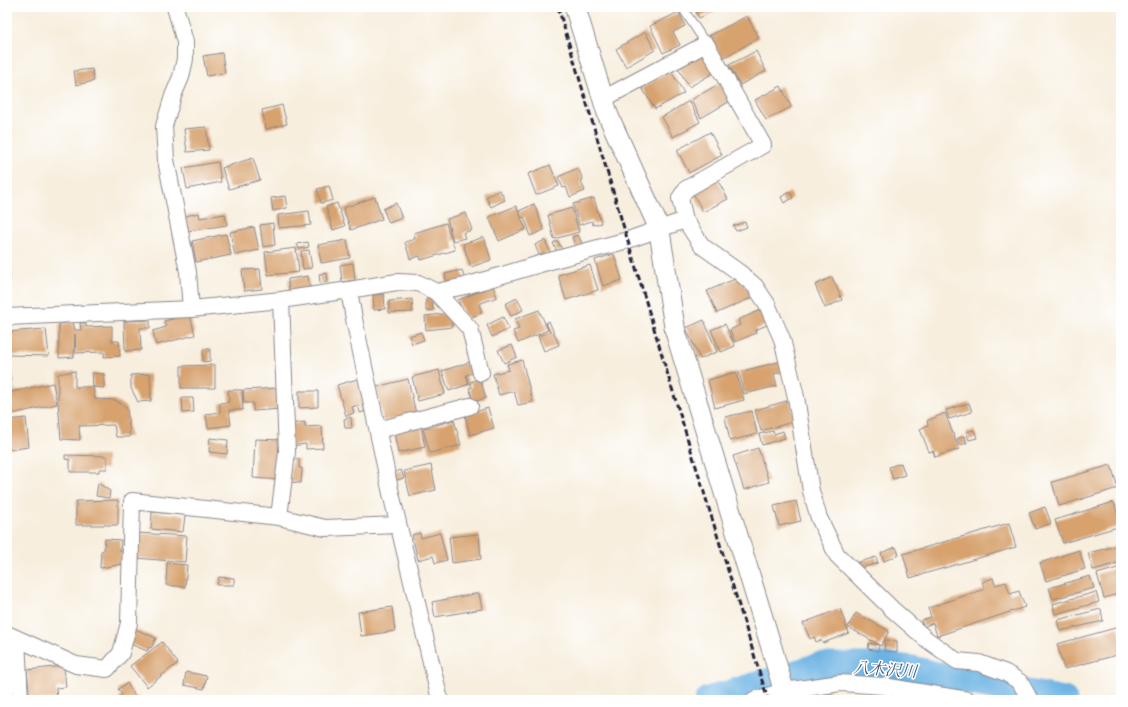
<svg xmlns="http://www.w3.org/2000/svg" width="1128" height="707" viewBox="0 0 1128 707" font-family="'IM FELL English','Noto Serif JP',serif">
	<rect width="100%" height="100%" fill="#fff"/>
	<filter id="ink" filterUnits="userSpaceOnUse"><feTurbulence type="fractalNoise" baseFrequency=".025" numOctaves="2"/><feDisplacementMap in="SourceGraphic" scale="8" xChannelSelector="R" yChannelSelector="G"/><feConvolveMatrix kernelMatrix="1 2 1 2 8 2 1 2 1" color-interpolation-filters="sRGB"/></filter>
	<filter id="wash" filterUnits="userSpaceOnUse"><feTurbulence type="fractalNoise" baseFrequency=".012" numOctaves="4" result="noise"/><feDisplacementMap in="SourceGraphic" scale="16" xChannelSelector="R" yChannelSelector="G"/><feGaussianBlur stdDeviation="0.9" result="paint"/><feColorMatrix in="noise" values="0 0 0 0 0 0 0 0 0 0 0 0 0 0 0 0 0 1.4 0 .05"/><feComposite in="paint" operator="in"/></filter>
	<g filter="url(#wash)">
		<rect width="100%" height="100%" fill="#f7eedd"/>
		<path fill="#f5d3c1" d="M849,693L915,700H850Z"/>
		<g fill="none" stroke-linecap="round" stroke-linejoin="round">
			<path stroke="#6cb2e3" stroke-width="27" d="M708,700L819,666H886L913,669L946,677L1064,700"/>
		</g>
		<g id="blocks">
			<path fill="#d7a26e" d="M694,7H723L699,18Z
				M679,12L685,26L673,32L680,45L663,53L650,26Z
				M747,16L759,38L721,59L709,36Z
				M645,32L655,50L626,67L616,49Z
				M705,50L717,71L689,87L677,66Z
				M756,51L766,71L740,85L729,65Z
				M222,53L225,73L207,76L203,56Z
				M92,69L94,81L76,85L74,71Z
				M671,71L684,93L655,109L642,88Z
				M722,82L732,100L701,118L691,100Z
				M781,86L791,107L766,120L755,100Z
				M689,101L700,122L673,137L662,117Z
				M282,105L287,124L266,129L262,110Z
				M206,127L209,150L187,152L184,129Z
				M710,132L722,155L689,173L677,150Z
				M253,158L260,180L229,189L222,168Z
				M218,162L221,182L187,189L183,168Z
				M550,165L559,186L536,195L528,174Z
				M578,168L583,180L581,181L585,191L570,197L566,187L563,188L558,177Z
				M717,179L728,199L703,212L693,193Z
				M329,186L333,200L321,203L317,189Z
				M500,190L505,200L491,207L486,197Z
				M790,192L793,198L784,203L781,197Z
				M285,196L287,208L273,211L271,198Z
				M375,197L382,219L351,230L343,208Z
				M594,198L601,223L593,225L592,221L579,225L573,204Z
				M337,203L345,226L333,230L326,207Z
				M396,203L402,218L389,223L383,209Z
				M534,204L544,230L530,236L528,231L529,230L524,217L521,218L526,229L499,241L489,217L516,206L521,217L519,211Z
				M572,208L579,232L554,239L548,215Z
				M309,211L311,225L279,228L278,215Z
				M199,213L200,218L225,214L227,225L188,231L185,216Z
				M466,213L472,230L463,233L465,238L453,241L447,219Z
				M745,222L747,227L736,231L733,226Z
				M273,223L275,245L263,247L260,225Z
				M446,223L455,250L421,260L420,256L410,259L405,242L415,239L414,233Z
				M7,227H8L10,279H7Z
				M254,227L259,250L235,255L230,232Z
				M226,234L231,255L196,262L192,241Z
				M578,235L583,245L576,248L572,237Z
				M484,237L491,260L471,267L463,244Z
				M347,240L350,258L321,263L318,245Z
				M545,240L550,252L540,257L535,245Z
				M558,241L562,250L557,252L553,243Z
				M308,242L309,247L299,249L297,244Z
				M296,248L299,272L268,275L265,252Z
				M309,250L312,268L303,269L301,251Z
				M614,254L622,280L603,286L595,260Z
				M353,263L355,280L342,282L340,265Z
				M590,265L598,290L566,300L558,275Z
				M260,269L262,289L244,291L242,270Z
				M462,270L465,281L447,285L445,274Z
				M327,273L328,282L320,283L319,274Z
				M308,276L310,290L289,292L288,279Z
				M742,276L751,298L717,313L707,291Z
				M832,277L842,300L825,308L815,285Z
				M493,286L497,297L479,304L482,313L469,318L464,314L458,300Z
				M384,294L385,309L374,310L373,295Z
				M432,298L433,310L426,311V299Z
				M517,298L523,310L511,316L505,304Z
				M412,299L413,312L389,313V301Z
				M765,308L772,323L755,330L756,333L735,342L730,330L740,325L738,320Z
				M539,310L548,330L518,343L513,331L519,329L515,319Z
				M451,313L452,327L426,330L425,316Z
				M190,315L195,335L156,345L153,331L166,327L164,321Z
				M503,317L509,329L492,337L487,325Z
				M150,320V328H140L141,350L125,351L124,321Z
				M704,320L717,352L700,359L686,328Z
				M549,321L559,345L544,351L538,336L550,332L546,323Z
				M73,322L75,330H81L80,323H86V327L112,326V341H119L120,356L104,357V352L76,353L75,334L74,357L59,358V324Z
				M725,324L735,346L721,352L711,330Z
				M46,329L49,356L8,355L7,332Z
				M421,332L424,340L412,344L409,336Z
				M512,345L517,357L504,363L498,350Z
				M203,349H210V361L203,362Z
				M7,358H8L12,388L7,389Z
				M522,360L533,402L518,405L514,391L499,395L493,374L509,370L507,364Z
				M473,361L477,372L466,375L469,384L449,391L442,371Z
				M782,361L784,371L774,374L777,386L744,394L739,372Z
				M215,365V388H181V366Z
				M439,370L445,394L418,401L412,377Z
				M75,371V387H93L95,399L115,400L127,408L130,437H116L114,425L79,426L80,440L61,439L58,401V374Z
				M736,372L744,400L715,408L708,380Z
				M92,373L104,374V388L93,387Z
				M150,374L151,401L138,402L131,388V375Z
				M361,378L370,410L360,413L358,405L352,407L354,413L346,416L337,385Z
				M408,379L416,414L383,421L376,387Z
				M480,379L486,398L474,402L469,388L472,387L470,382Z
				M53,383L57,404L7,415V393Z
				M280,388L281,409L253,411V403H244L243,390Z
				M228,390H242L243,410H229L231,425L208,428L206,414L220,412V403L229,402Z
				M299,391H318V407L299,408Z
				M182,398H193L194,412L183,413Z
				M790,400L796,421L761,431L755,410Z
				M969,403L972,412L949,419L946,410Z
				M488,408L494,428L470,435L465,415Z
				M752,411L757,434L730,441L725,417Z
				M945,413L959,449L935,457L933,451L929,452L920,429L928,425L927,421Z
				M351,417L352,428H345L344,419Z
				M26,418L29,447L7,450V420Z
				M454,420L461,445L430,453L423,429Z
				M305,422V427L322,426L323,448L306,449V444L291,446L289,424Z
				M421,426L425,447L398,453L394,432Z
				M974,430L977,438L969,440L966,432Z
				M773,431L774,434L783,431L785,438L762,445L759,434Z
				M964,436L967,443L960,445L957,439Z
				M210,438L228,440L227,454L209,452Z
				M255,439L283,440L281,480L253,478Z
				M758,448L769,482L744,490L733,456Z
				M65,455L107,456V469H99V472H70V460L65,459Z
				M292,459H299V468H302L301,483L290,482Z
				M901,463L905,475L893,479L889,467Z
				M431,465L436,490L410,496L404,471Z
				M1111,465L1118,488L1059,506L1052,482Z
				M401,470L404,478L397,480L395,472Z
				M98,483L110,491L109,498L96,496Z
				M118,500V525H76V501Z
				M796,501L801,521L779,526L774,506Z
				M1114,502L1121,526L1063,543L1055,520Z
				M1045,507L1051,523L1035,529L1029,513Z
				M152,512L185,515L183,532L151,529Z
				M1009,523L1016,547L910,578L903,554Z
				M137,533L187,536L185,562L135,558Z
				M420,533L421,538L440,533L447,560L435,563L433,556L418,560L412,535Z
				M479,534L481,559L452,563L449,537Z
				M105,539L121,540L120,551H123V564L100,568L101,551L104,550Z
				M1121,545V562L1093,570L1088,553Z
				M896,547L899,555L884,561L881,553Z
				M1079,550L1085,569L1046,581L1040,563Z
				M876,557L878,563L854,570L853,564Z
				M167,563L187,565L185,587L166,585Z
				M1121,567V593L1104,598L1097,574Z
				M1090,576L1094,588L1053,599L1049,588Z
				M219,577L234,578V585H217Z
				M993,578L995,585L1006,582L1010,594L1019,591L1025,607L937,636L933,623L923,627L921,620L931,617L928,608L985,589L982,582Z
				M1096,592L1099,602L1055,614L1053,604Z
				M479,593L482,609L435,617L432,602Z
				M392,607L395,631L361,636L358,612Z
				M840,609L849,633L823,643L821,640L816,642L814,637L810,639L803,623Z
				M1101,609L1103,621L1060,631L1057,620Z
				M856,613L889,631L881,646L848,627Z
				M1119,627L1121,636V654L1064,669L1057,644Z
				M135,629L156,638L151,648L149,647L147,651L128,643Z
				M885,640L897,641V652L884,651Z
				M162,642L178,663L147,687L130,666Z
				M869,643L879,645L878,651L868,649Z
				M64,666L66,687L56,688L57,699L30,700L27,670Z
				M186,672L207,676L204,689L184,685Z
				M127,683L136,698L138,696L140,700H120L119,697L122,695L118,689Z
				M828,687L833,700H794Z"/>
		</g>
	</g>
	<g filter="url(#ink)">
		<use href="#blocks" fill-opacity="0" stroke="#8c888c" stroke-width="1"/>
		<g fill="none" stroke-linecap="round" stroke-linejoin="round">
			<g stroke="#8c888c" stroke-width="10">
				<path id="service" d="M682,7L706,44"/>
			</g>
			<g stroke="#8c888c" stroke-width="18">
				<path id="minor" d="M175,7L185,42V59L181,77L173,96L164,126L166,160L188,272L191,309
					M603,99L706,44L763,145L686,189L680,198L685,220L702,246L740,273L755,286L767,304L782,339L796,397L811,491L819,518L837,555L892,609L926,639L957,661L979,663L1006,673L1020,682L1030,700
					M349,290L354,319L390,489L440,700
					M436,292L470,329L481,373
					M7,317L191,309L281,300L349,290L397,282L418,283L436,292L465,286L550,261L628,240L685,220
					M378,430L470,406
					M279,517L287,452L281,300
					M7,634L76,665L107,669L121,653L129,623L132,501L279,517L325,528L398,525
					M17,639L20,700
					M754,700L784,691L841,683L883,686L968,700"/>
			</g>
			<g stroke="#8c888c" stroke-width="22">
				<path id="tertiary" d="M575,7L608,115L659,228L675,330L772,649L784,691L785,700"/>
			</g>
			<use href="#service" stroke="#fff" stroke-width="8"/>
			<use href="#minor" stroke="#fff" stroke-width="16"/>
			<use href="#tertiary" stroke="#fff" stroke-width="20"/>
			<path stroke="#22223b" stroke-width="3" stroke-dasharray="6 3" stroke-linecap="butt" d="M558,7L670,382L768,700"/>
		</g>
	</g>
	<g text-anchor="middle" stroke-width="3" stroke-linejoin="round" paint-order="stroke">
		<g font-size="16" font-style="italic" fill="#405c7e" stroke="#fff">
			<text transform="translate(885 669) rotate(4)" y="6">八木沢川</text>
		</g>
	</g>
	<rect width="1128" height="707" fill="none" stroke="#fff" stroke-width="24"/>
</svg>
